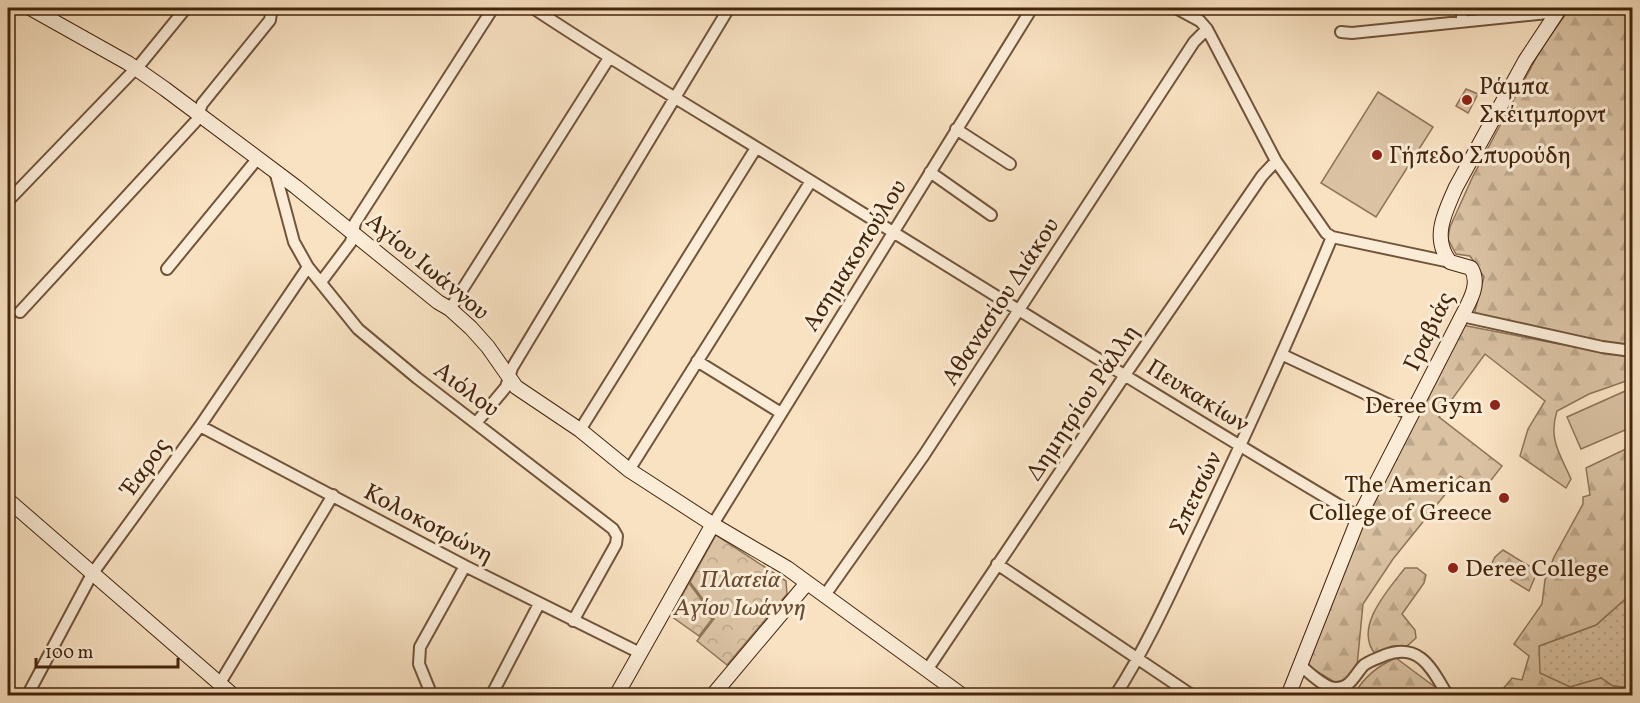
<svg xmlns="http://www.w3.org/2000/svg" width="1640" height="703" viewBox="0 0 1640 703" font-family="Vollkorn,serif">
	<defs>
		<pattern id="grass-dots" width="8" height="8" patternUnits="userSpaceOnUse" patternTransform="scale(1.5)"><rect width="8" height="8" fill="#dac2a3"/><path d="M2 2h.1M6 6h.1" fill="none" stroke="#bca78b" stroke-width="1.8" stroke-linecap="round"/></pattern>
		<pattern id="forest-firs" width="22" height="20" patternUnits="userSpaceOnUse" patternTransform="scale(1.5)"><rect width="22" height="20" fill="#dac2a3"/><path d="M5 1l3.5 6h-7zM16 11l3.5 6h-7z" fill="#bca78b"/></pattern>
		<pattern id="park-crowns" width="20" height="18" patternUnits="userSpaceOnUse" patternTransform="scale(1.5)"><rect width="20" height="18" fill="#dac2a3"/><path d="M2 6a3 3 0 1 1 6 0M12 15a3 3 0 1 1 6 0" fill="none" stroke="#bca78b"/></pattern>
	</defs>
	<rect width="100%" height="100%" fill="#f9e2c2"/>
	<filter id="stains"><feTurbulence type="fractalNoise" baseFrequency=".00333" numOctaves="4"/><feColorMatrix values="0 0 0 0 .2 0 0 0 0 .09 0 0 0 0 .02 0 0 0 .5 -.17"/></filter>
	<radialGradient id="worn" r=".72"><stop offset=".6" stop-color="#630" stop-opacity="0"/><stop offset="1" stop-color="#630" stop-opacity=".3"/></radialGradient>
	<path fill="url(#grass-dots)" stroke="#8f7458" stroke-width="1.5" d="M1632,593V688L1613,686L1601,678L1570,687L1539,673V646L1596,625Z"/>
	<path fill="url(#forest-firs)" stroke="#8f7458" stroke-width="1.5" d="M1570,8H1632V346L1602,341L1476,315L1475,311L1484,277L1470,256L1456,254L1448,239L1450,227L1473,176L1541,49Z
		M1462,325L1559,344L1632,355V379L1589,394L1557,411C1548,439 1560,454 1571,479L1566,488L1520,456L1528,429L1545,401L1485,354L1439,417L1502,466L1482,492L1460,476L1393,559L1363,604L1357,666L1351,677L1343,682L1336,683L1308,666C1345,546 1406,436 1462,325Z
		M1632,446V593L1596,625L1539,646L1540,673L1570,687L1601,678L1613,686L1632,688V695H1498L1512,678L1522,680L1529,656L1514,644L1542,604L1545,580L1554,557L1583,504V497L1590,495L1586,468Z
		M1503,550L1529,566L1535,565V577L1529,591L1511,580L1510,575L1501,573L1491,565L1495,557Z
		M1405,568H1417L1426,575L1424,583L1402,614L1415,630L1416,638L1407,646H1392L1376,655C1352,628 1389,589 1405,568Z
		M1396,658L1443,693L1444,696H1353C1364,677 1377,666 1396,658Z"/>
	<path fill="url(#park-crowns)" stroke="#8f7458" stroke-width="1.5" d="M716,535L786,581L787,594L727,665L697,641L714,619L699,609L705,602L690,582Z
		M689,583L703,602L697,609L712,619L699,636L671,616Z"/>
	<path fill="#dac2a3" stroke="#8f7458" stroke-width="1.5" d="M1466,89L1478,94L1468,113L1456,106Z
		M1378,92L1433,127L1376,217L1321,183Z
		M1632,388V427L1581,449L1567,417Z"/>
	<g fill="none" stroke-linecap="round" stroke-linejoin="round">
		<g stroke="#71543a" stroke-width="14">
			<path id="street" d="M533,8C632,74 735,133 835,196C1009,304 1183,413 1359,517
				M1176,8L1200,21L1207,29L1276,161L1326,233L1332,237L1450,262
				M1462,22V8
				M1341,32L1352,33L1557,12
				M956,129L1010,164
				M275,171L294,242L308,267L358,329L417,378L613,529L617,536L616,544L573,621
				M930,172L991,215
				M8,201L142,62L186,8
				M167,269L258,158
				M321,282L351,242L355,223L493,8
				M450,309L609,58
				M20,312L196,121L202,104L270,20L271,13L266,8
				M1462,316L1602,347L1632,351
				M1283,355L1411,415
				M697,361L781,413
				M476,423L506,387L512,368L729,8
				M200,426L465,566L640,653
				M580,430L756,148
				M629,470L811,181
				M713,524L1032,8
				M997,564L1193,696
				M825,595L924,455L1194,42L1207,29
				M1301,666C1310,673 1324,688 1336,688C1351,688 1355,674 1364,665C1369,661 1379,658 1385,655C1421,642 1432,670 1448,696
				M927,670L1125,375L1262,176L1276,161
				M220,683L333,495
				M27,696L92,574L200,426L308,267
				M432,696L419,664L420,647L465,566
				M491,696L539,604
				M1115,696C1149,643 1174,585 1201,529C1247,432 1291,336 1332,237"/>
		</g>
		<g stroke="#44250c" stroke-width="16">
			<path id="secondary" d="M30,8L128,63L165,89L296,187L438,302L450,309L471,328L488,347L516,387L580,430L629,470L717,527L787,568L963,696
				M8,500L234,696
				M616,696L713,524
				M712,696L807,583
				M1288,696L1359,517L1462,316C1469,302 1481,284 1471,268L1450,262C1431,238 1445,212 1456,187L1525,61L1560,8"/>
		</g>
		<use href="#street" stroke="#fbecd7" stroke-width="10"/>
		<use href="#secondary" stroke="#fbecd7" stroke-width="14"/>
	</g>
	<g fill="#8f2418" stroke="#fbecd7" stroke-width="2">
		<circle cx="1467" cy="100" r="6"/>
		<circle cx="1377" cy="155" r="6"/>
		<circle cx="1495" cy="405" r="6"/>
		<circle cx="1504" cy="498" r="6"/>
		<circle cx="1453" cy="568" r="6"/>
	</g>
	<g text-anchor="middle" stroke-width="6" stroke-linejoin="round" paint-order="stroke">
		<g font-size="24" fill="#44250c" stroke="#fbecd7" text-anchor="start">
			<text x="1479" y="94">Ράμπα<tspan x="1479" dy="28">Σκέιτμπορντ</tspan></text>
			<text x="1389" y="163">Γήπεδο Σπυρούδη</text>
			<text x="1483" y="413" text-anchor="end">Deree Gym</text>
			<text x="1492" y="492" text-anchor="end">The American<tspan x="1492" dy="28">College of Greece</tspan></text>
			<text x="1465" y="576">Deree College</text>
		</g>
		<g font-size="24" fill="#44250c" stroke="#fbecd7">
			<text transform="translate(854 255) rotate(-58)" y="8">Ασημακοπούλου</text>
			<text transform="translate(428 266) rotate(40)" y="8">Αγίου Ιωάννου</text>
			<text transform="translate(1000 301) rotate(-57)" y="8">Αθανασίου Διάκου</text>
			<text transform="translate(1428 331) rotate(-64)" y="8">Γραβιάς</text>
			<text transform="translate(467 389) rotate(37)" y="8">Αιόλου</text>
			<text transform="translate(1198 395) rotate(32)" y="8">Πευκακίων</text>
			<text transform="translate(1082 402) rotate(-56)" y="8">Δημητρίου Ράλλη</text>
			<text transform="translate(145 466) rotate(-54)" y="8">Έαρος</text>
			<text transform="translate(1195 493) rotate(-64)" y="8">Σπετσών</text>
			<text transform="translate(429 523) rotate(28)" y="8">Κολοκοτρώνη</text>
		</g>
		<g font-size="24" font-style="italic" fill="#6a4c32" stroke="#fbecd7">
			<text x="740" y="587">Πλατεία<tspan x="740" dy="28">Αγίου Ιωάννη</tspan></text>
		</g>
	</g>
	<rect width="1640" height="703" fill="none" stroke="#f9e2c2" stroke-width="30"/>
	<rect x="9" y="9" width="1622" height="685" fill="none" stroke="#44250c" stroke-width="3"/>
	<rect x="15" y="15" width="1610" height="673" fill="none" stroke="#44250c" stroke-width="1.5"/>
	<path d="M36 658v9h142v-9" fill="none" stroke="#44250c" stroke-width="3"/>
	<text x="45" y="658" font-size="18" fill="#44250c" stroke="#fbecd7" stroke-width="4.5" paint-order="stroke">100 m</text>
	<rect width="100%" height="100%" filter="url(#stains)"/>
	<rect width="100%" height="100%" fill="url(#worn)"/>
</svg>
